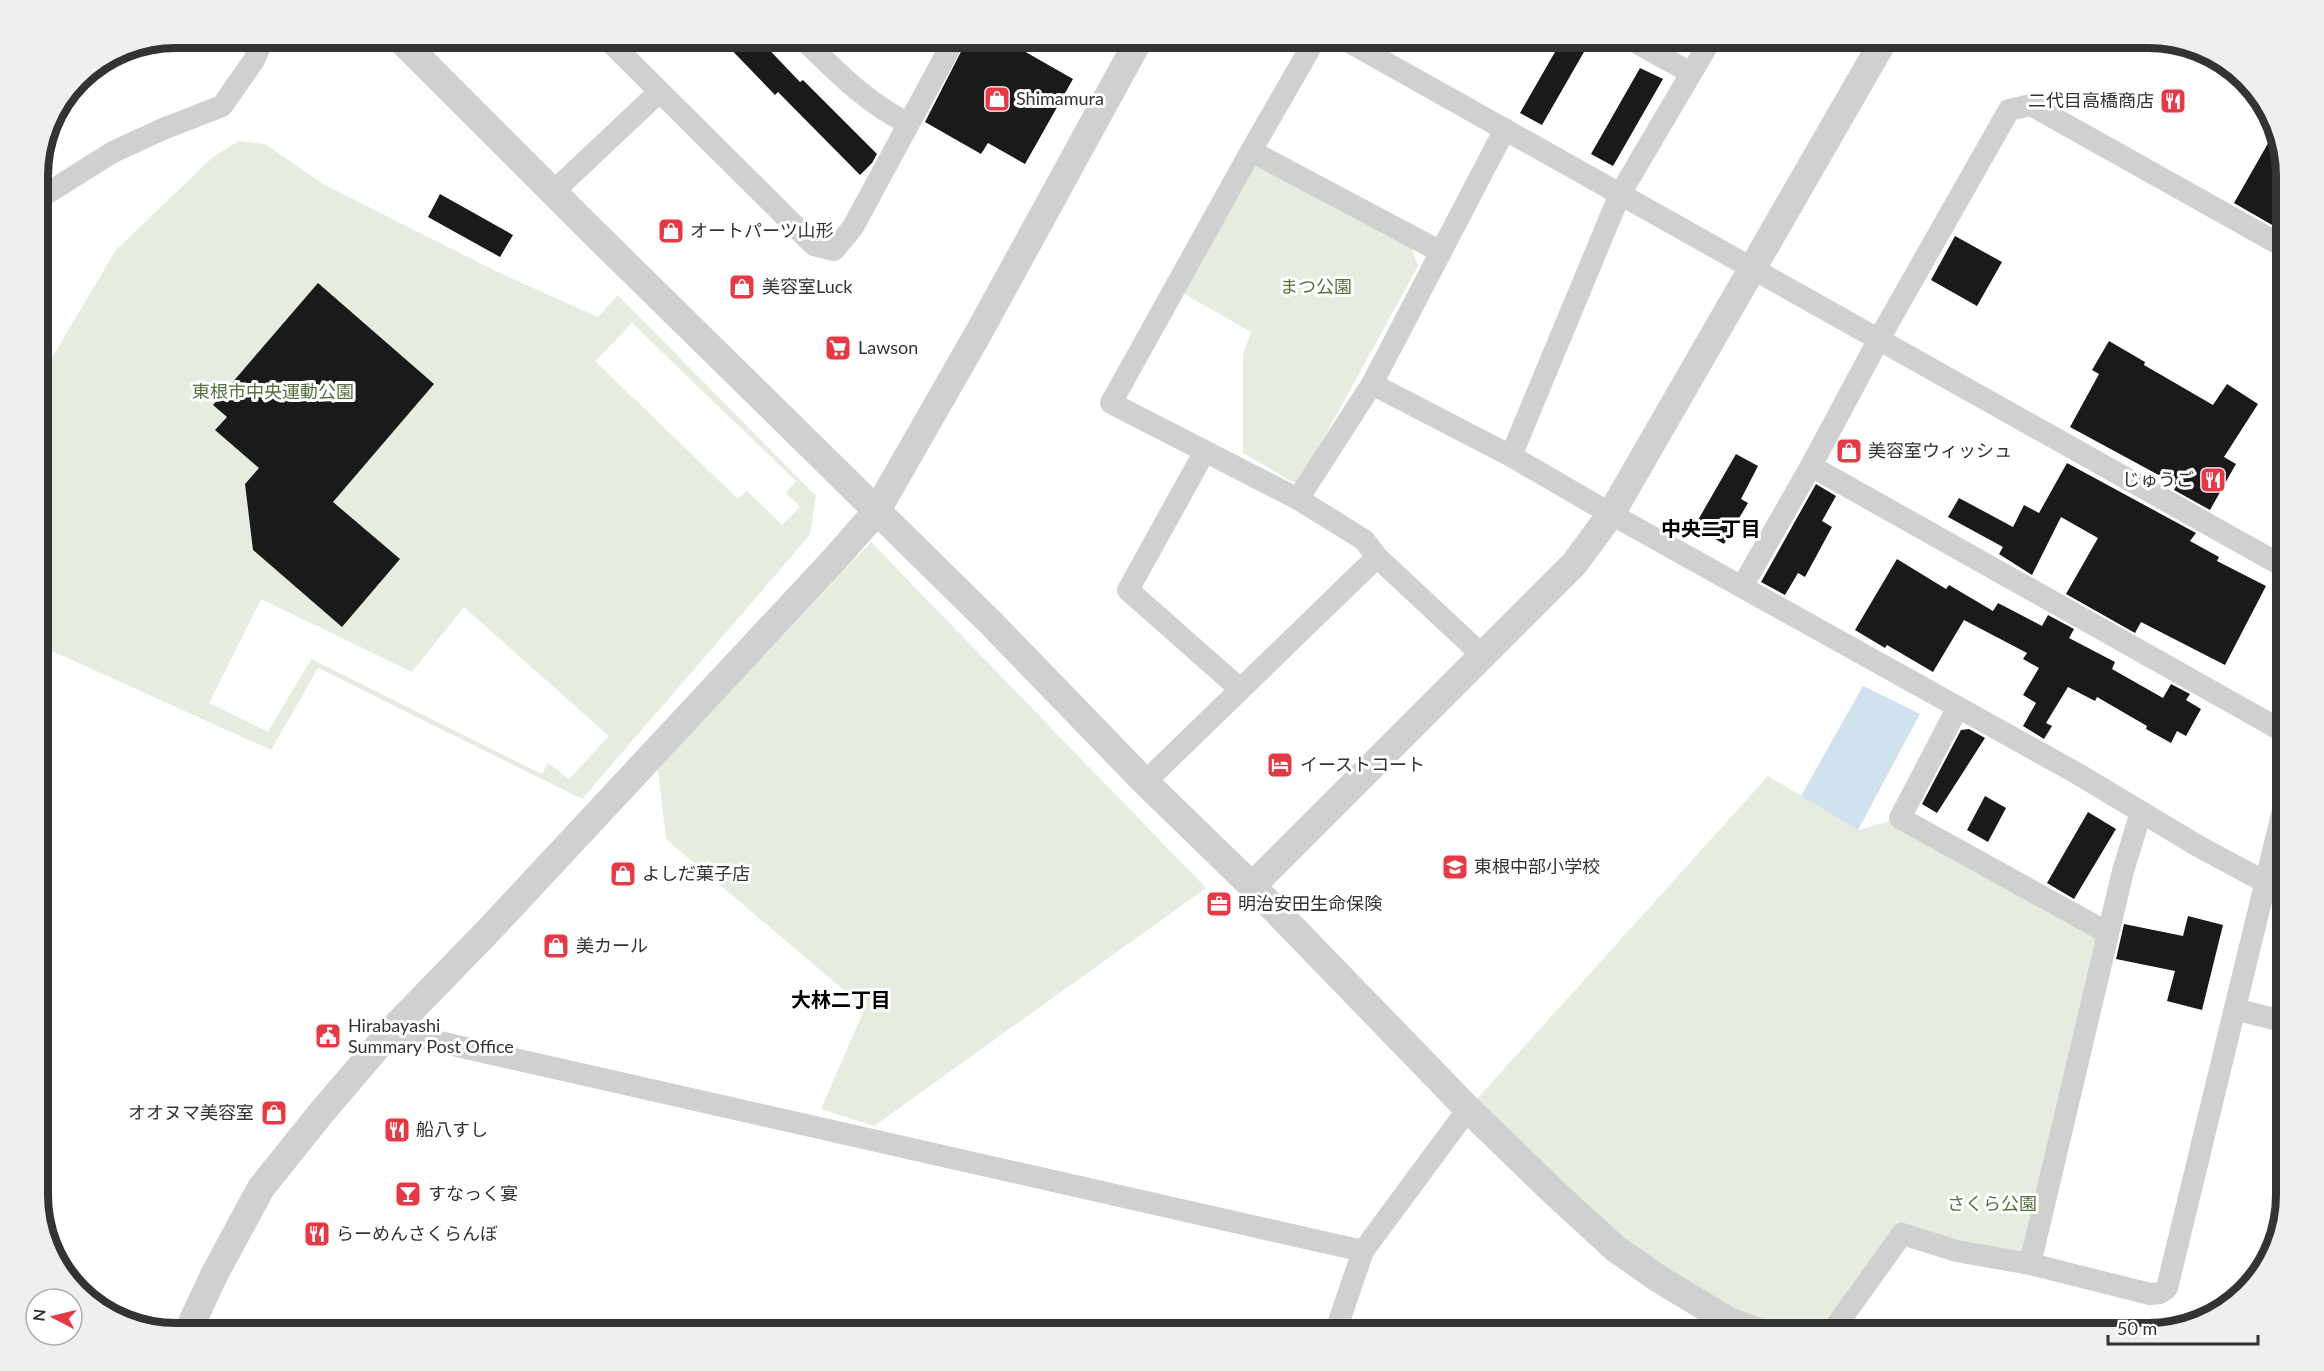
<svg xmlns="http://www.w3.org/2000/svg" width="2324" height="1371" viewBox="0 0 2324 1371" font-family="Lato,'Noto Sans JP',sans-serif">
	<rect width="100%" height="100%" fill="#fff"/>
	<path fill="#e6ecdf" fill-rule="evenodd" d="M239,141L265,144L323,184L493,270L598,317L618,295L816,496L810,535L582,799L318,668L271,750L41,646L38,647V381L116,250L214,156ZM632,323L796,481L786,493L800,507L782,525L747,491L738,499L595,361ZM261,599L412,672L464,607L609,736L569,779L548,763L542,774L311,659L268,732L209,703Z
		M1252,163L1412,249L1418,266L1298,485L1243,453V354L1251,332L1181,292Z
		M871,542L1206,888L874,1126L821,1109L865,1008L666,839L658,769Z
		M1768,776L1858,830L1900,818L2108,933L2030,1264L1902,1234L1831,1333H1761L1659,1279L1468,1109Z"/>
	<path fill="#cfe2ee" d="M1863,686L1920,714L1858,830L1801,796Z"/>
	<path fill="#1a1a1a" d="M720,38H758L800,82L803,80L877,154L872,163L860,175L778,92L775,95Z
		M968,38H1001L1073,79L1025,164L988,143L981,154L925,122Z
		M1563,38H1592L1542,125L1520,113Z
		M1640,68L1663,79L1613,166L1591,154Z
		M2275,131L2286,167V233L2234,203Z
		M440,194L513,235L500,257L428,217Z
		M1955,236L2002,262L1977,306L1931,280Z
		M318,283L434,384L333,502L400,559L342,627L253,550L245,484L259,468L215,430L227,417L213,405Z
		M2109,341L2145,362L2144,365L2213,405L2227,384L2258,404L2224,457L2236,464L2210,510L2174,490L2177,485L2070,427L2099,374L2092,370Z
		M1736,454L1758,466L1741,499L1748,503L1724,544L1694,527Z
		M2067,463L2196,533L2190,541L2219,557L2217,561L2266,586L2225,665L2141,622L2135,633L2066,594L2098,538L2061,517L2032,575L1999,554L2003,547L1948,517L1959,498L2013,527L2024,505L2039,513Z
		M1816,484L1836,496L1822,521L1832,527L1805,577L1798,573L1785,595L1761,582Z
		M1897,559L1946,589L1949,585L1993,611L1998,603L2042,626L2048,615L2074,629L2069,638L2115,662L2112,669L2163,698L2171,684L2190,694L2186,700L2201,709L2186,736L2177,731L2171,743L2146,729L2147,726L2097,697L2095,701L2068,687L2046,723L2052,726L2044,739L2023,726L2036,703L2023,695L2039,668L2023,659L2027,653L1964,620L1933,672L1887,645L1885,648L1855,630Z
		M1969,729L1985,738L1937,813L1922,804L1961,730Z
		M1985,796L2006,808L1988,842L1967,830Z
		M2088,812L2116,829L2074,899L2047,883Z
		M2188,916L2223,925L2202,1010L2167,1001L2175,971L2116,959L2124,924L2183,936Z"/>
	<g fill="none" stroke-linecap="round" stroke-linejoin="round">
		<path stroke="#d0d0d0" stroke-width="22" d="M606,38L814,245L834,250L853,227L955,38
			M802,38C834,69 867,104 908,123
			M1342,38L2286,568
			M1628,38L1691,73
			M1712,38L1620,194L1511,456L1611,514L2078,774L2198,846L2265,882
			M1505,129L1372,384L1511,456
			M1251,151L1316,38
			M553,192L659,92
			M38,199L113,152L163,129L222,106L254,60L264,38
			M1372,384L1298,499L1111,403L1251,151L1441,252
			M1205,451L1128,590L1240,689
			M1811,466L1879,339L2009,110L2031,105L2286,248
			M1298,499L1364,540L1377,557
			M1742,587L1811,466L2286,733
			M1958,707L1900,818L2108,933
			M1145,782L1377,557L1482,655
			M2235,1009L2286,1022
			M391,1031L1363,1251
			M2030,1264L2123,871L2141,812
			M1335,1333L1363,1251L1468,1109
			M1831,1333L1902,1234L1957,1251L2030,1264L2150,1294L2160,1293L2167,1288L2286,798"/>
		<path stroke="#d0d0d0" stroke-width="28" d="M399,38L590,229L991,623L1145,782L1252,886L1468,1109L1557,1195L1616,1249L1659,1279L1727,1320L1761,1333
			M1252,886L1574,564L1611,514L1885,38
			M187,1333L214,1275L261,1188L321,1113L391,1031L491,928L834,560L876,512L979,332L1140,38"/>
	</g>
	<defs>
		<g id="shop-square" transform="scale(1.35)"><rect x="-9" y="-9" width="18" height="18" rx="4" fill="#e63946" stroke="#fff"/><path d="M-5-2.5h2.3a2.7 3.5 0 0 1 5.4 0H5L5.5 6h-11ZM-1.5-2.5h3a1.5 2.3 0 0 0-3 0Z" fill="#fff"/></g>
		<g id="restaurant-square" transform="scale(1.35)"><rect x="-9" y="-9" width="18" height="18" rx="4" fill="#e63946" stroke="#fff"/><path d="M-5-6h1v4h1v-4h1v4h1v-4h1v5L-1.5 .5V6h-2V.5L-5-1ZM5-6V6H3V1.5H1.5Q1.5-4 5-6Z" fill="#fff"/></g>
		<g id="supermarket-square" transform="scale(1.35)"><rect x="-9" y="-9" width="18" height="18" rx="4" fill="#e63946" stroke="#fff"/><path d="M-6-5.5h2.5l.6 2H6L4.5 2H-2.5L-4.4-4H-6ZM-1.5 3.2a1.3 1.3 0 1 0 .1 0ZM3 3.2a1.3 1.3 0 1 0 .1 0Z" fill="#fff"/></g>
		<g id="hotel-square" transform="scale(1.35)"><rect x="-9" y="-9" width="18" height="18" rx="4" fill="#e63946" stroke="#fff"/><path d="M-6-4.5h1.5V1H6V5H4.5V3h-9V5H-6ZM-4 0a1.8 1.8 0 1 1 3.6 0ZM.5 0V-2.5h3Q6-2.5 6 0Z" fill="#fff"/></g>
		<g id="school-square" transform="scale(1.35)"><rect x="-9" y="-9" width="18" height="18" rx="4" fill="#e63946" stroke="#fff"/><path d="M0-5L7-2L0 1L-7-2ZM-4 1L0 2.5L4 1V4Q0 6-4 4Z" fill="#fff"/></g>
		<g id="office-square" transform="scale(1.35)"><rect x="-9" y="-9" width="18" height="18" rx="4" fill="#e63946" stroke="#fff"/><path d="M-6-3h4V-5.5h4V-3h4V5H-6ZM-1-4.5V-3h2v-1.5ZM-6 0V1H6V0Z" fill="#fff"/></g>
		<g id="civic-square" transform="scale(1.35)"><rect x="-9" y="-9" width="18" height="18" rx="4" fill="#e63946" stroke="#fff"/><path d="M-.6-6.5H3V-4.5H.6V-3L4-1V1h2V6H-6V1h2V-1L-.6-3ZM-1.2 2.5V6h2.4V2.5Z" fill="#fff"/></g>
		<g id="bar-square" transform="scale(1.35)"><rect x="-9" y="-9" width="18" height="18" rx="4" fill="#e63946" stroke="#fff"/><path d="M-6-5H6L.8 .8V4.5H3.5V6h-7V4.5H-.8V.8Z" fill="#fff"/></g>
	</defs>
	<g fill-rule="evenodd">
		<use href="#shop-square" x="997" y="99"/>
		<use href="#restaurant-square" x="2173" y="101"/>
		<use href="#shop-square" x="671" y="231"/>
		<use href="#shop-square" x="742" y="287"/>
		<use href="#supermarket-square" x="838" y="348"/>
		<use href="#shop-square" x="1849" y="451"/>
		<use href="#restaurant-square" x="2213" y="480"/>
		<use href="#hotel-square" x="1280" y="765"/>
		<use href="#school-square" x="1455" y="867"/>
		<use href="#shop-square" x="623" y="874"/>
		<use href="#office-square" x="1219" y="904"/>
		<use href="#shop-square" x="556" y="946"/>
		<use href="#civic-square" x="328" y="1036"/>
		<use href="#shop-square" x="274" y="1113"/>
		<use href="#restaurant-square" x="397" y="1130"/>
		<use href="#bar-square" x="408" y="1194"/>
		<use href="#restaurant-square" x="317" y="1234"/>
	</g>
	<g text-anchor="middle" stroke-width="6" stroke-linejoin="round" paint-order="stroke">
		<g font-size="18" fill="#333" stroke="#fff" text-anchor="start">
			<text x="1016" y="105">Shimamura</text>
			<text x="2154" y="107" text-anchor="end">二代目高橋商店</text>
			<text x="690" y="237">オートパーツ山形</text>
			<text x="762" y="293">美容室Luck</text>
			<text x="858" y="354">Lawson</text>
			<text x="1868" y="457">美容室ウィッシュ</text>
			<text x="2194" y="486" text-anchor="end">じゅうご</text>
			<text x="1300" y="771">イーストコート</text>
			<text x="1474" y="873">東根中部小学校</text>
			<text x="642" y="880">よしだ菓子店</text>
			<text x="1238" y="910">明治安田生命保険</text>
			<text x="576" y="952">美カール</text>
			<text x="348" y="1032">Hirabayashi<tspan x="348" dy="21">Summary Post Office</tspan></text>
			<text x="254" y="1119" text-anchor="end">オオヌマ美容室</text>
			<text x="416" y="1136">船八すし</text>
			<text x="428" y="1200">すなっく宴</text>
			<text x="336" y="1240">らーめんさくらんぼ</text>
		</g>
		<g font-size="18" fill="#56703f" stroke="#fff">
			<text x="1316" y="293">まつ公園</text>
			<text x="273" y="398">東根市中央運動公園</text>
			<text x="1992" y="1210">さくら公園</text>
		</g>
		<g font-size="20" font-weight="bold" fill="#000" stroke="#fff">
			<text x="1711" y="536">中央二丁目</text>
			<text x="841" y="1007">大林二丁目</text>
		</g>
	</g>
	<path d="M0 0H2324V1371H0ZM176 48H2148A128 128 0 0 1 2276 176V1195A128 128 0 0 1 2148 1323H176A128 128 0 0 1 48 1195V176A128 128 0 0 1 176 48Z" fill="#efefef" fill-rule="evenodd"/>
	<path fill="none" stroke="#333" stroke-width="8" d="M176 48H2148A128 128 0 0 1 2276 176V1195A128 128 0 0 1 2148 1323H176A128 128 0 0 1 48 1195V176A128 128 0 0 1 176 48Z"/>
	<g transform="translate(54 1317) rotate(277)"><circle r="28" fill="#ffffff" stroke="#adadad" stroke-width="1.5"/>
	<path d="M0-4.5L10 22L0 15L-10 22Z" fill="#e63946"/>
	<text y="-9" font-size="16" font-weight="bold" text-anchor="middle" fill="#333333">N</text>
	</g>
	<path d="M2108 1335v9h150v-9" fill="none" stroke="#333333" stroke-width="3"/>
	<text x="2117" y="1335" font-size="18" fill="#333333" stroke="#ffffff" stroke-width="4.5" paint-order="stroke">50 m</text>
</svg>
